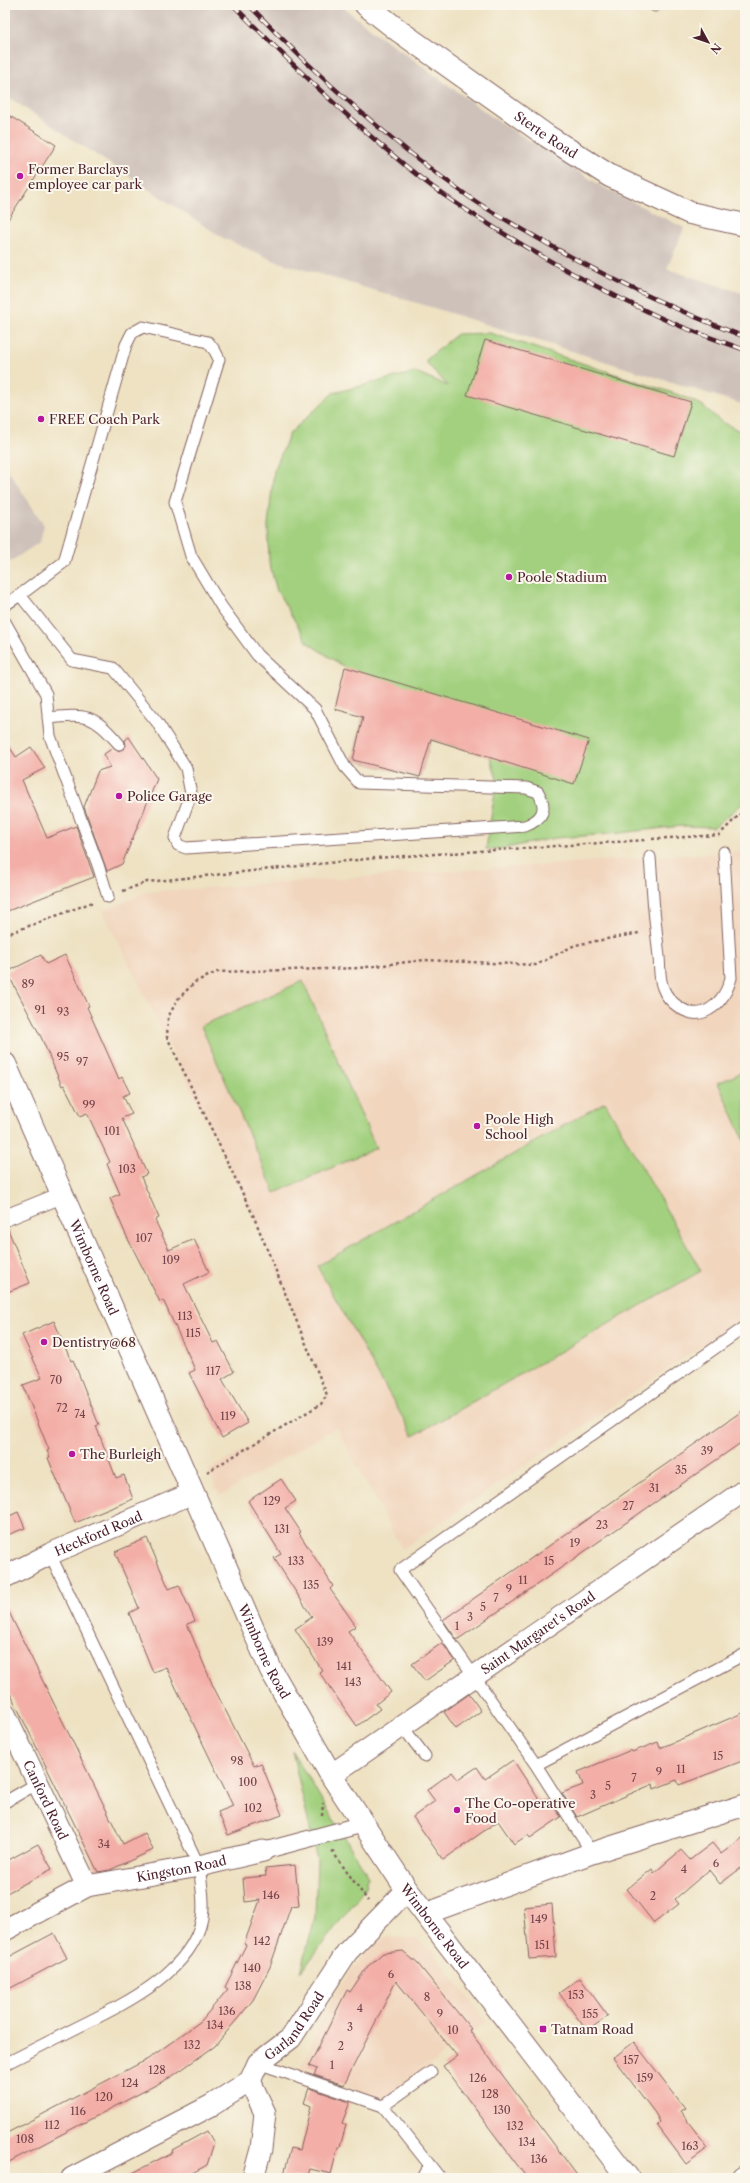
<svg xmlns="http://www.w3.org/2000/svg" width="750" height="2183" viewBox="0 0 750 2183" font-family="'Libre Caslon Text',serif">
	<rect width="100%" height="100%" fill="#fbf7ec"/>
	<filter id="ink" filterUnits="userSpaceOnUse"><feTurbulence type="fractalNoise" baseFrequency=".025" numOctaves="2"/><feDisplacementMap in="SourceGraphic" scale="8" xChannelSelector="R" yChannelSelector="G"/><feConvolveMatrix kernelMatrix="1 2 1 2 8 2 1 2 1" color-interpolation-filters="sRGB"/></filter>
	<filter id="wash" filterUnits="userSpaceOnUse"><feTurbulence type="fractalNoise" baseFrequency=".012" numOctaves="4" result="noise"/><feDisplacementMap in="SourceGraphic" scale="16" xChannelSelector="R" yChannelSelector="G"/><feGaussianBlur stdDeviation="0.9" result="paint"/><feColorMatrix in="noise" values="0 0 0 0 0 0 0 0 0 0 0 0 0 0 0 0 0 1.4 0 .05"/><feComposite in="paint" operator="in"/></filter>
	<g filter="url(#wash)">
		<rect width="100%" height="100%" fill="#eee2c3"/>
		<path fill="#f1d5bd" d="M745,851V1316L402,1549L336,1427L220,1496L208,1471L321,1404L327,1394L253,1215L103,911L146,892Z
			M388,1937L417,1939L432,1951L487,2021L385,2100L301,2069L321,2021L342,1982L373,1944Z"/>
		<path fill="#cec1ba" d="M5,5H340L375,32L495,119L603,187L684,228L667,269L745,294V405L434,308L275,261L223,238L5,95Z
			M5,466L44,525L40,542L5,565Z"/>
		<path fill="#a2d07e" stroke="#767854" d="M490,333L682,396L702,405L719,420L745,434V799L742,804L714,827L682,826L610,834L555,838L501,849H486L497,779L490,757L431,739L420,777L353,760L363,717L361,678L308,643L277,591L269,562L268,525L274,471L290,433L333,393L416,372L448,386L425,361L457,334Z
			M303,981L376,1148L275,1193L201,1026Z
			M745,1071V1142L718,1083Z
			M605,1102L701,1271L413,1436L317,1266Z
			M292,1751L368,1876L366,1887L301,1972L315,1917L317,1860Z"/>
		<g id="blocks">
			<path fill="#f3afa7" d="M5,113L56,145L5,224Z
				M485,340L691,402L674,456L467,395Z
				M345,667L589,740L574,784L431,739L420,777L353,760L363,717L335,709Z
				M129,737L157,779L122,864L107,871L84,807L98,771L110,767L104,754L113,748L117,751L123,749L126,746L125,740Z
				M5,740L16,757L31,747L45,768L22,780L47,838L76,826L94,877L5,912Z
				M41,955L46,964L65,955L89,1006L87,1007L119,1079L122,1077L130,1093L123,1096L132,1114L122,1118L147,1174L141,1177L159,1218L155,1220L169,1250L194,1239L209,1272L184,1284L213,1343L218,1341L234,1372L222,1379L248,1423L222,1438L189,1373L195,1370L189,1356L163,1300L160,1302L126,1235L110,1198L120,1194L107,1164L110,1162L87,1113L80,1116L64,1085L62,1086L41,1037L7,972Z
				M5,1227H7L30,1283L5,1293Z
				M54,1321L71,1361L73,1360L99,1425L96,1426L116,1478L124,1475L133,1499L75,1523L48,1458L50,1457L47,1451L49,1450L23,1385L42,1378L22,1335Z
				M745,1409V1440L457,1640L443,1620Z
				M281,1479L296,1501L285,1508L301,1532L299,1533L333,1586L330,1589L356,1626L348,1631L391,1692L376,1704L380,1709L357,1726L319,1672L322,1670L295,1629L312,1617L274,1558L281,1554L248,1501Z
				M18,1512L25,1528L5,1536V1518Z
				M147,1538L169,1589L179,1585L195,1621L187,1624L213,1686L254,1766L261,1763L282,1815L228,1835L218,1812L233,1806L166,1667L153,1672L129,1613L139,1608L115,1552Z
				M5,1604L123,1844L145,1833L153,1850L110,1870L98,1872L5,1683Z
				M442,1643L455,1660L425,1681L412,1664Z
				M469,1694L481,1711L456,1729L444,1712Z
				M745,1712V1760L679,1785L677,1780L654,1789L653,1784L577,1817L562,1793L583,1785L578,1772L631,1750L632,1752L658,1742L660,1748Z
				M513,1760L540,1801L549,1799L561,1817L530,1838L528,1835L514,1844L498,1821L443,1860L413,1817L435,1801L427,1790L452,1772L458,1780L477,1767L485,1779Z
				M745,1836V1865L720,1884L709,1870L675,1899L679,1904L654,1923L627,1889L652,1869L654,1873L681,1850L690,1860L712,1843L721,1854Z
				M38,1844L52,1869L5,1894V1862Z
				M295,1865L299,1905L291,1906L270,1967L253,2000L215,2046L171,2077L5,2164V2134L148,2059L201,2021L228,1989L225,1987L246,1945L244,1944L260,1900L245,1902L243,1878L266,1876L265,1868Z
				M552,1904L556,1957L529,1959L524,1907Z
				M54,1933L67,1958L5,1991V1959Z
				M403,1951L418,1964L471,2029L469,2030L579,2178H527L443,2066L457,2056L396,1981L344,2085L314,2075L317,2069L309,2066L347,1990L350,1992L367,1967L383,1953Z
				M580,1978L608,2016L587,2031L559,1993Z
				M634,2042L685,2108L680,2111L708,2148L686,2164L657,2125L660,2122L655,2113L613,2058Z
				M309,2088L350,2102L342,2123L346,2125L340,2147H338L331,2174L310,2169L307,2178H283L291,2148L300,2150L311,2106L304,2103Z
				M207,2131L214,2143L207,2165L183,2178H123L173,2152L172,2150Z"/>
		</g>
	</g>
	<g filter="url(#ink)">
		<use href="#blocks" fill-opacity="0" stroke="#836360" stroke-width="1"/>
		<g fill="none" stroke-linecap="round" stroke-linejoin="round">
			<g stroke="#836360" stroke-width="13">
				<path id="service" d="M655,6L656,5
					M143,327L208,342L215,351L219,359L175,502L191,556L221,606L257,655L315,709L345,767L359,783L526,788L538,792C548,809 543,819 525,826L186,848L178,845L175,838L191,794L186,768L157,722L113,668L72,660L20,595L64,562L126,345L132,333Z
					M5,605L20,595
					M5,622L46,694L50,736L98,865L108,897
					M48,718C87,714 93,714 119,744
					M650,857C652,891 655,924 659,957C660,967 659,979 663,988C668,1002 688,1018 704,1012C719,1006 727,992 731,978L724,852
					M745,1327L400,1570L536,1765L745,1654
					M402,1726L425,1756
					M536,1765L592,1853
					M5,1802L38,1783
					M258,2063L383,2106L440,2178
					M5,2064C29,2052 54,2039 78,2027C122,2005 192,1973 202,1918C205,1902 201,1883 199,1866L50,1554
					M383,2106L431,2072
					M423,2178L430,2165"/>
			</g>
			<g stroke="#836360" stroke-width="18">
				<path id="pedestrian" d="M5,1218L62,1195
					M263,1851L364,1824"/>
			</g>
			<g stroke="#836360" stroke-width="23">
				<g id="minor">
					<path id="s1" d="M5,1577L50,1554L193,1493"/>
					<path id="s2" d="M5,1714L87,1886"/>
					<path id="s3" d="M331,1775L745,1490"/>
					<path d="M425,1914L592,1853L745,1805"/>
					<path id="s4" d="M5,1930L87,1886L199,1866L263,1851"/>
					<path d="M250,2081L265,2113L261,2149L253,2178"/>
					<path id="s5" d="M72,2178L212,2105L250,2081L258,2063L291,2038L347,1952L407,1890"/>
					<path d="M742,2178L745,2176"/>
				</g>
			</g>
			<g stroke="#836360" stroke-width="24">
				<g id="tertiary">
					<path id="s6" d="M366,5L399,31L547,136L610,176L690,213L745,225"/>
				</g>
			</g>
			<g stroke="#836360" stroke-width="24">
				<g id="secondary">
					<path id="s7" d="M5,1064L271,1670L331,1775L407,1890L628,2178"/>
				</g>
			</g>
			<path stroke="#836360" stroke-width="2.5" stroke-dasharray="3 3" stroke-linecap="butt" d="M652,839L719,835L745,809
				M123,891L147,882L376,858L645,840
				M5,935L93,902
				M207,1472L321,1404L327,1395L253,1215L167,1037L168,1017L178,999L195,982L217,972L359,968L424,960L536,965L575,945L639,933
				M322,1816L323,1803
				M332,1851L368,1901"/>
			<use href="#service" stroke="#fff" stroke-width="11"/>
			<use href="#pedestrian" stroke="#fff" stroke-width="16"/>
			<use href="#minor" stroke="#fff" stroke-width="21"/>
			<use href="#tertiary" stroke="#fff" stroke-width="22"/>
			<use href="#secondary" stroke="#fff" stroke-width="22"/>
			<g stroke="#4a1f2b" stroke-width="4.5">
				<path id="rail" d="M233,5C291,63 349,120 412,171C441,195 474,215 506,235C555,265 605,292 657,316C686,330 716,339 745,350
					M249,5C315,74 387,139 465,194C484,208 506,220 527,232C597,273 669,308 745,337"/>
			</g>
			<use href="#rail" stroke="#fbf7ec" stroke-width="3" stroke-dasharray="9" stroke-linecap="butt"/>
		</g>
	</g>
	<g fill="#b5179e" stroke="#fbf7ec" stroke-width="1.5">
		<circle cx="20" cy="176" r="4"/>
		<circle cx="41" cy="419" r="4"/>
		<circle cx="509" cy="577" r="4"/>
		<circle cx="119" cy="796" r="4"/>
		<circle cx="477" cy="1126" r="4"/>
		<circle cx="44" cy="1342" r="4"/>
		<circle cx="72" cy="1454" r="4"/>
		<circle cx="457" cy="1810" r="4"/>
		<rect x="539" y="2025" width="8" height="8" rx="2"/>
	</g>
	<g text-anchor="middle" stroke-width="4" stroke-linejoin="round" paint-order="stroke">
		<g font-size="11" fill="#74434a">
			<text x="28" y="988">89</text>
			<text x="40" y="1014">91</text>
			<text x="63" y="1016">93</text>
			<text x="63" y="1061">95</text>
			<text x="82" y="1066">97</text>
			<text x="89" y="1109">99</text>
			<text x="112" y="1135">101</text>
			<text x="127" y="1173">103</text>
			<text x="144" y="1242">107</text>
			<text x="171" y="1264">109</text>
			<text x="185" y="1320">113</text>
			<text x="193" y="1337">115</text>
			<text x="213" y="1375">117</text>
			<text x="56" y="1384">70</text>
			<text x="62" y="1412">72</text>
			<text x="80" y="1418">74</text>
			<text x="228" y="1420">119</text>
			<text x="707" y="1455">39</text>
			<text x="681" y="1474">35</text>
			<text x="654" y="1492">31</text>
			<text x="272" y="1505">129</text>
			<text x="628" y="1510">27</text>
			<text x="602" y="1529">23</text>
			<text x="282" y="1533">131</text>
			<text x="575" y="1547">19</text>
			<text x="296" y="1565">133</text>
			<text x="549" y="1565">15</text>
			<text x="523" y="1584">11</text>
			<text x="311" y="1589">135</text>
			<text x="509" y="1593">9</text>
			<text x="496" y="1602">7</text>
			<text x="483" y="1611">5</text>
			<text x="470" y="1621">3</text>
			<text x="457" y="1630">1</text>
			<text x="325" y="1646">139</text>
			<text x="344" y="1670">141</text>
			<text x="353" y="1686">143</text>
			<text x="718" y="1760">15</text>
			<text x="237" y="1765">98</text>
			<text x="681" y="1773">11</text>
			<text x="659" y="1776">9</text>
			<text x="634" y="1782">7</text>
			<text x="248" y="1786">100</text>
			<text x="608" y="1790">5</text>
			<text x="593" y="1799">3</text>
			<text x="253" y="1812">102</text>
			<text x="104" y="1848">34</text>
			<text x="716" y="1867">6</text>
			<text x="684" y="1873">4</text>
			<text x="271" y="1899">146</text>
			<text x="653" y="1900">2</text>
			<text x="539" y="1923">149</text>
			<text x="262" y="1945">142</text>
			<text x="542" y="1949">151</text>
			<text x="252" y="1972">140</text>
			<text x="391" y="1978">6</text>
			<text x="243" y="1990">138</text>
			<text x="576" y="1999">153</text>
			<text x="427" y="2001">8</text>
			<text x="360" y="2012">4</text>
			<text x="227" y="2015">136</text>
			<text x="440" y="2018">9</text>
			<text x="590" y="2018">155</text>
			<text x="215" y="2029">134</text>
			<text x="350" y="2031">3</text>
			<text x="453" y="2034">10</text>
			<text x="192" y="2049">132</text>
			<text x="341" y="2050">2</text>
			<text x="631" y="2064">157</text>
			<text x="332" y="2069">1</text>
			<text x="157" y="2074">128</text>
			<text x="478" y="2082">126</text>
			<text x="645" y="2082">159</text>
			<text x="130" y="2087">124</text>
			<text x="490" y="2098">128</text>
			<text x="104" y="2101">120</text>
			<text x="502" y="2114">130</text>
			<text x="78" y="2115">116</text>
			<text x="52" y="2129">112</text>
			<text x="515" y="2130">132</text>
			<text x="25" y="2143">108</text>
			<text x="527" y="2146">134</text>
			<text x="690" y="2150">163</text>
			<text x="539" y="2163">136</text>
		</g>
		<g font-size="13" fill="#4a1f2b" stroke="#fbf7ec">
			<text dy="5" stroke="none"><textPath href="#s6" startOffset="222">Sterte Road</textPath></text>
			<text dy="5" stroke="none"><textPath href="#s7" startOffset="222">Wimborne Road</textPath></text>
			<text dy="5" stroke="none"><textPath href="#s1" startOffset="103">Heckford Road</textPath></text>
			<text dy="5" stroke="none"><textPath href="#s3" startOffset="251">Saint Margaret's Road</textPath></text>
			<text dy="5" stroke="none"><textPath href="#s7" startOffset="642">Wimborne Road</textPath></text>
			<text dy="5" stroke="none"><textPath href="#s2" startOffset="95">Canford Road</textPath></text>
			<text dy="5" stroke="none"><textPath href="#s4" startOffset="189">Kingston Road</textPath></text>
			<text dy="5" stroke="none"><textPath href="#s7" startOffset="966">Wimborne Road</textPath></text>
			<text dy="5" stroke="none"><textPath href="#s5" startOffset="275">Garland Road</textPath></text>
		</g>
		<g font-size="13" fill="#4a1f2b" stroke="#fbf7ec" text-anchor="start">
			<text x="28" y="174">Former Barclays<tspan x="28" dy="15">employee car park</tspan></text>
			<text x="49" y="424">FREE Coach Park</text>
			<text x="517" y="582">Poole Stadium</text>
			<text x="127" y="801">Police Garage</text>
			<text x="485" y="1124">Poole High<tspan x="485" dy="15">School</tspan></text>
			<text x="52" y="1347">Dentistry@68</text>
			<text x="80" y="1459">The Burleigh</text>
			<text x="465" y="1808">The Co-operative<tspan x="465" dy="15">Food</tspan></text>
			<text x="551" y="2034">Tatnam Road</text>
		</g>
	</g>
	<rect width="750" height="2183" fill="none" stroke="#fbf7ec" stroke-width="20"/>
	<g transform="translate(708 42) rotate(130)" stroke="#fbf7ec" stroke-width="3" paint-order="stroke">
	<path d="M0-3L7 15L0 10L-7 15Z" fill="#4a1f2b"/>
	<text y="-6" font-size="11" font-weight="bold" text-anchor="middle" fill="#4a1f2b">N</text>
	</g>
</svg>
